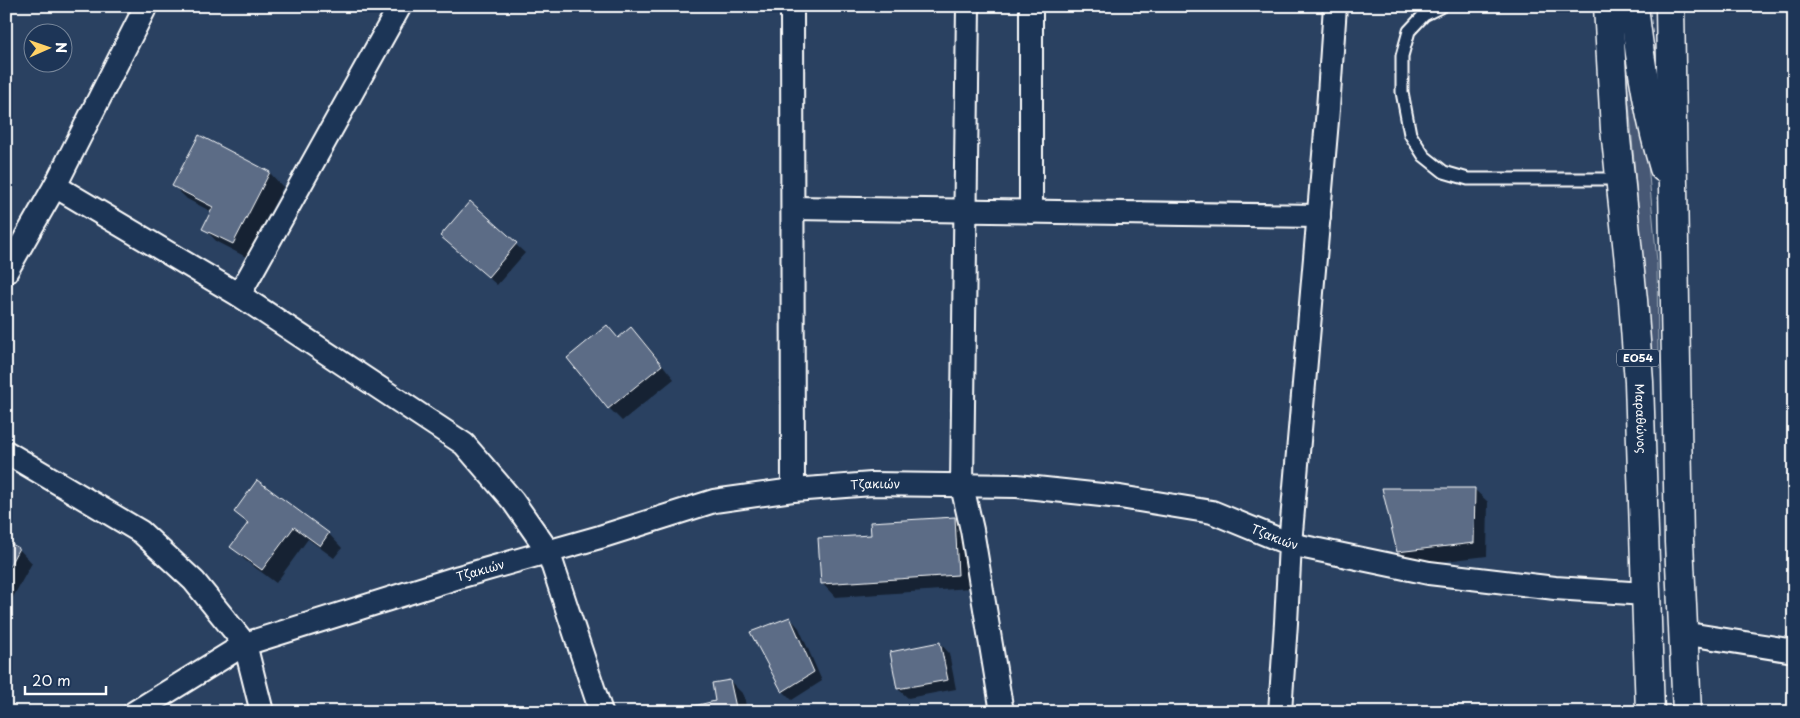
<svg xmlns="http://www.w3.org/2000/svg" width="1800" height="718" viewBox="0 0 1800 718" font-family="'Playpen Sans',sans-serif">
	<rect width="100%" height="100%" fill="#2a4161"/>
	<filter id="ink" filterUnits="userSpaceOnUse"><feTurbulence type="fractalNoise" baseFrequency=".02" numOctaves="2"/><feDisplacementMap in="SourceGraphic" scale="10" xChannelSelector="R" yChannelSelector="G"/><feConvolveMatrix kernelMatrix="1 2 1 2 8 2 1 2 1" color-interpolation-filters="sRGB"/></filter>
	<g filter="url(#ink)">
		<path fill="#465975" stroke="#a2acba" d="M1624,47H1631L1648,165L1657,262L1658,355H1651Z"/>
		<path fill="#0007" d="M200,137L270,173L283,187L246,257L217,242L204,228L212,212L187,199L174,186Z
			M470,203L525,253L497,285L451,245Z
			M607,327L619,339L631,329L644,342L674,379L622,421L609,408Z
			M257,482L329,534L342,548L334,558L308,539L276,583L245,560L232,547L248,525L236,512Z
			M1474,489L1488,502L1487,556L1412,565L1398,551Z
			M954,518L968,532L971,588L835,597L822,583L872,536Z
			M6,542L19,549L32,563L8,606H6Z
			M790,618L799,628L822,681L792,700L783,691L751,633Z
			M940,643L949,653L956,689L908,698L898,689Z
			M730,681L744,695L747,712H697L716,702Z"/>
		<path fill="#5b6c86" stroke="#fff" d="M199,135L270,172L233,244L202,229L213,207L172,186Z
			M470,201L517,243L488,277L440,236Z
			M607,325L618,338L631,327L662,365L608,409L567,358Z
			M257,480L329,533L320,546L294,527L262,570L230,547L248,523L234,512Z
			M1382,488H1475L1474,543L1397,552Z
			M955,517L958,575L821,584L818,538L871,535L870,522Z
			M6,541L19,548L6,572Z
			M790,617L814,672L782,692L750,632Z
			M940,642L948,680L897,689L890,652Z
			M730,680L737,712H696L694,706L715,701L712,683Z"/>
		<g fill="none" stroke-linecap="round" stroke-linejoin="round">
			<g stroke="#fff" stroke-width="15">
				<path id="service" d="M1442,6L1424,15L1409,31L1402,56V92L1410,134L1424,156L1444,172L1468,179H1620"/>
			</g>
			<g stroke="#fff" stroke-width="26">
				<g id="minor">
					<path d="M792,6L793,490"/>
					<path d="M968,6L962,486L972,530L1002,712"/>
					<path d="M55,186L146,6"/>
					<path d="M793,208L1319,216"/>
					<path d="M1031,212V6"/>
					<path d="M6,272L55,186L239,295L464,444L513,501L548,551L601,712"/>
					<path d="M239,295L400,6"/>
					<path d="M6,452L141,532L194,581L245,644L262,712"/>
					<path d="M1682,633L1794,651"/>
					<path id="s1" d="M135,712L245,644L459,577L600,537L714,501L793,490L872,484L1017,486L1120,497L1212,512L1290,544L1429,573L1555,588L1645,594"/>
					<path d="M1280,712L1286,623L1290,544L1328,109L1335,6"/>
				</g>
			</g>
			<g stroke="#fff" stroke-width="31">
				<g id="primary">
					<path id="s2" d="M1608,6L1615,129L1633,300L1639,382L1650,712"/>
					<path d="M1634,6C1640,61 1648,115 1664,168"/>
					<path d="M1670,6L1679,542L1687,712"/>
				</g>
			</g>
			<use href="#service" stroke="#1d3557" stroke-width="11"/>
			<use href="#minor" stroke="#1d3557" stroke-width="22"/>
			<use href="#primary" stroke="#1d3557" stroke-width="28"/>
		</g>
	</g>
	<g text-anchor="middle" stroke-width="4" stroke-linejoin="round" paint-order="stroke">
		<rect fill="#1d3557" stroke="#bbc2cd" stroke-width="1" x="1617" y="349.5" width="42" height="17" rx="4"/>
		<g font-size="11" font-weight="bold" fill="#fff">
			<text x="1638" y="362">ΕΟ54</text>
		</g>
		<g font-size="12" fill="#fff" stroke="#1d3557">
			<text dy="4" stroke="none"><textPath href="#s2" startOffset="414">Μαραθώνος</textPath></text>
			<text dy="4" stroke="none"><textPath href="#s1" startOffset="782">Τζακιών</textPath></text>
			<text dy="4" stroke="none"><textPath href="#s1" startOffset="1188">Τζακιών</textPath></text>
			<text dy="4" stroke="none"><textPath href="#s1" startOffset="376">Τζακιών</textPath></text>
		</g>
	</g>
	<rect width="1800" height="718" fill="none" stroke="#1d3557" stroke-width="25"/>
	<rect x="12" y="12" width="1775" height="693" fill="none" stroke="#fff" stroke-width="2" filter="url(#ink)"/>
	<g transform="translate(48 48) rotate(88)"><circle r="24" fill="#1d3557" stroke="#77869a"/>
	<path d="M0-4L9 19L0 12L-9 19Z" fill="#ffd166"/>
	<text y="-8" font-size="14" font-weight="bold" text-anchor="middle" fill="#ffffff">N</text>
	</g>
	<path d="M25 686v8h81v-8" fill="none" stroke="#ffffff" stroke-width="2.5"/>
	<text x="32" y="686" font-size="15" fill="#ffffff" stroke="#1d3557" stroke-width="4" paint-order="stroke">20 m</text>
</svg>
